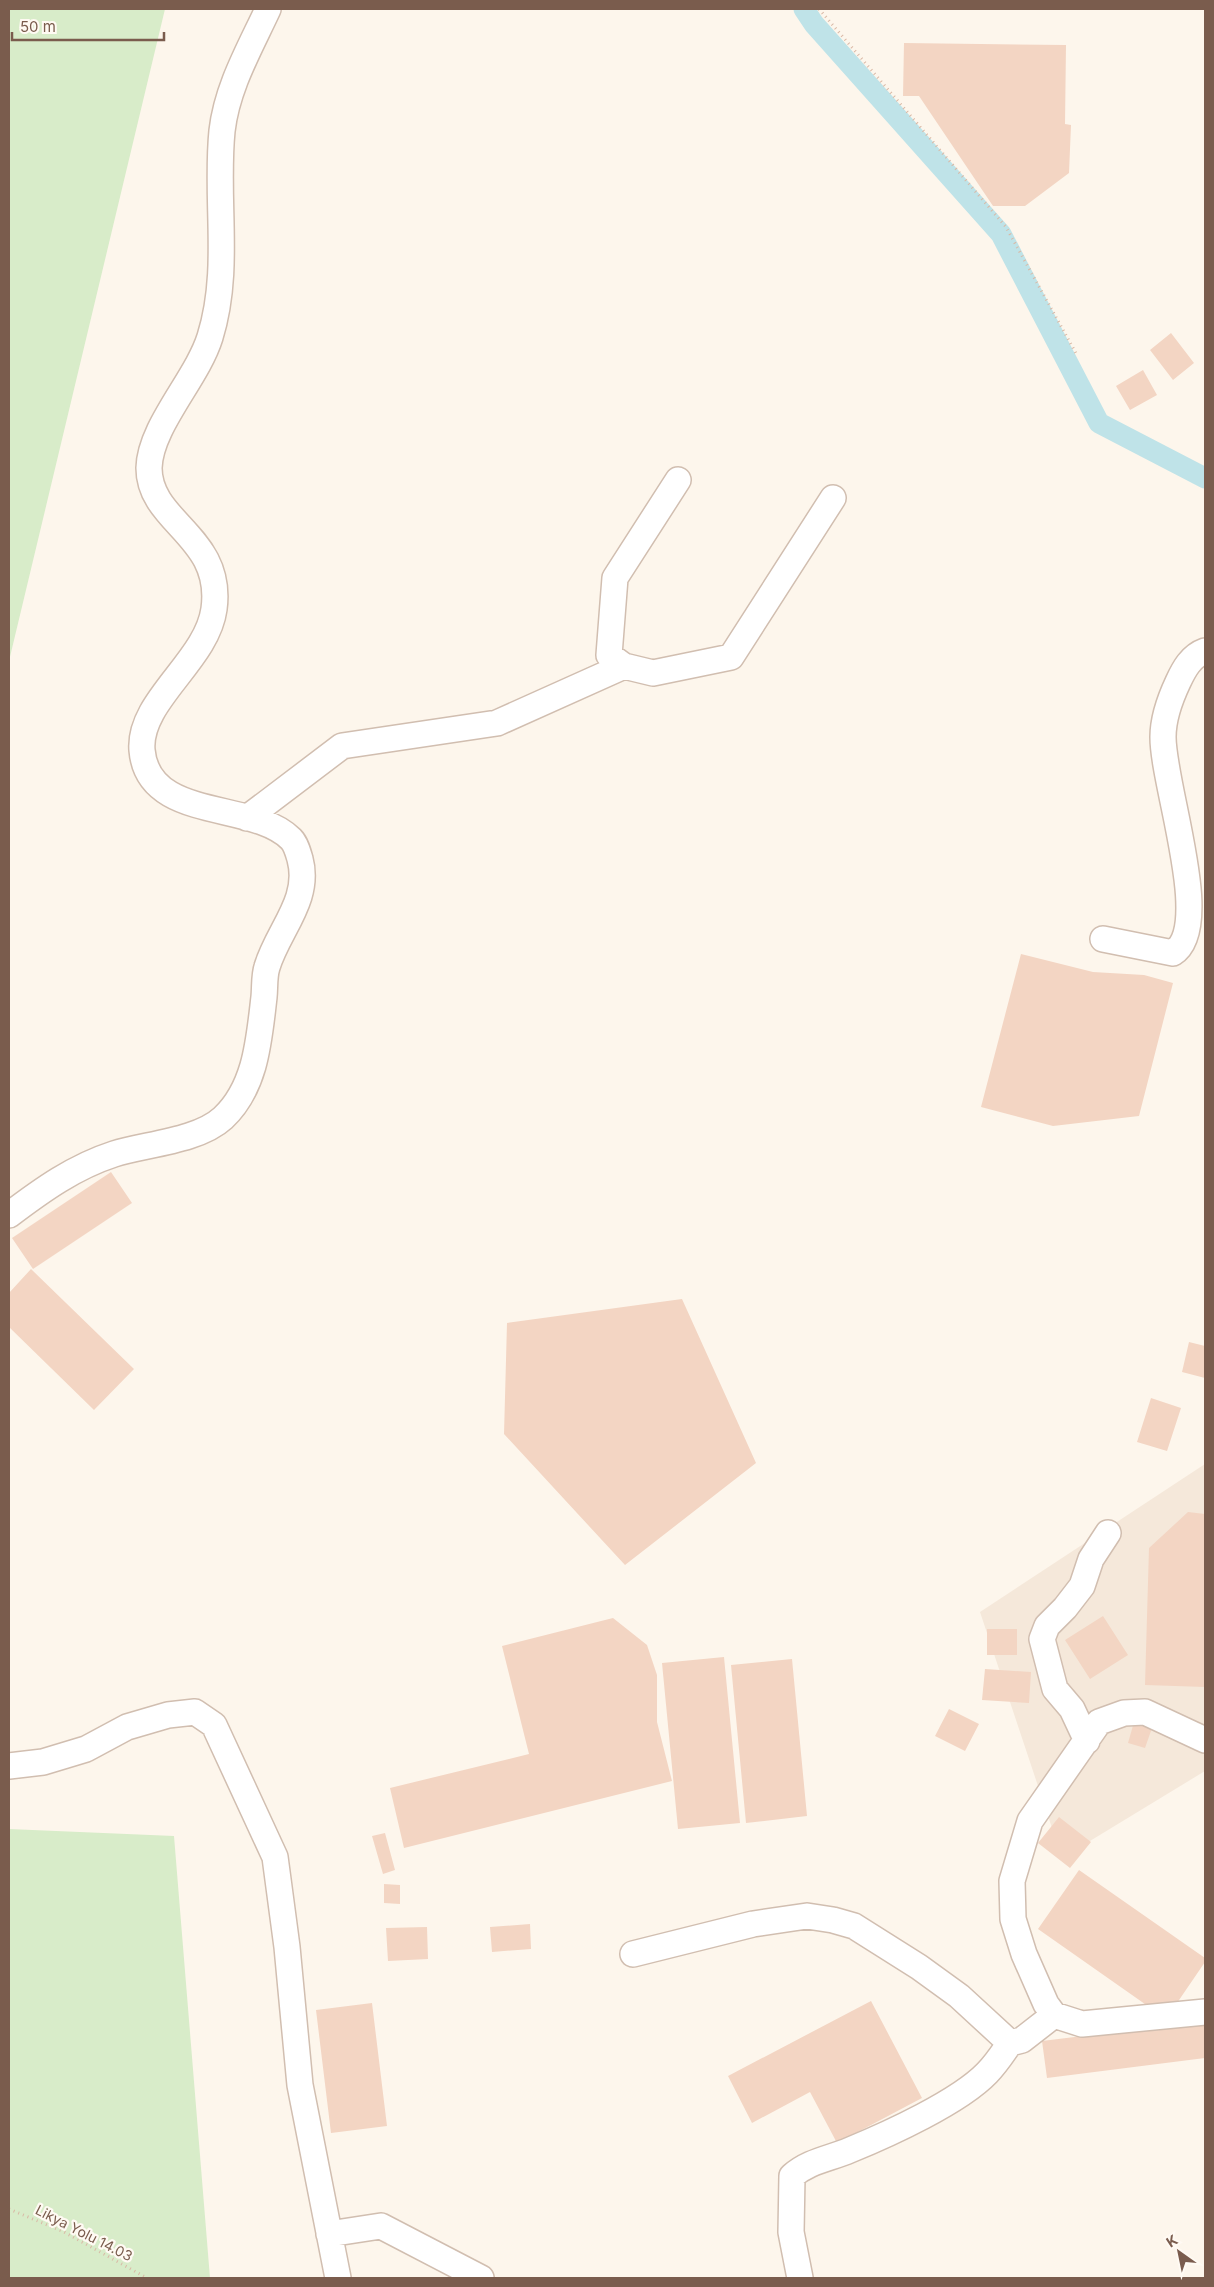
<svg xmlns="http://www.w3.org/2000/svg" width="1214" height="2287" viewBox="0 0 1214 2287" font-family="Inter,sans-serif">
	<rect width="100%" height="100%" fill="#fdf6ec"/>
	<path fill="#f5e8da" d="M1205,1464V1771L1062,1858L980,1612Z"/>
	<path fill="#d8ecc9" d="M9,9H165L9,661Z
		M9,1829L174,1836L210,2278H9Z"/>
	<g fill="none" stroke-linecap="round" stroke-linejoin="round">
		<path stroke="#bfe3e8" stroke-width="21" d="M804,9L814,24L1001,234L1099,423L1205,478"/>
	</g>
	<path fill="#f3d5c3" d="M904,43L1066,45L1065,124L1071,125L1069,173L1025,206H993L919,96H903Z
		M1171,333L1194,363L1173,380L1150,350Z
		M1143,370L1157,395L1130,410L1116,386Z
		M1021,954L1093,972L1144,975L1173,983L1139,1116L1053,1126L981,1107Z
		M111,1172L132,1203L33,1269L12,1238Z
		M31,1269L134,1369L94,1410L9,1327V1293Z
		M682,1299L756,1463L625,1565L504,1434L507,1323Z
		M1189,1342L1205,1346V1378L1182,1372Z
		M1151,1398L1181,1408L1167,1451L1137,1442Z
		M1188,1512L1205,1514V1687L1145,1685L1149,1548Z
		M1103,1616L1128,1655L1090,1679L1065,1640Z
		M613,1618L647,1645L657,1675V1722L672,1781L404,1848L390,1788L529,1754L502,1646Z
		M987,1629H1017V1655H987Z
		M724,1657L740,1823L678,1829L662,1663Z
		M792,1659L807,1816L746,1823L731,1665Z
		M985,1669L1031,1672L1029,1703L982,1700Z
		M949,1709L979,1724L965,1751L935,1736Z
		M1134,1722L1152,1728L1145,1748L1128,1743Z
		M1059,1817L1091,1842L1070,1868L1038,1843Z
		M385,1833L395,1870L383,1874L372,1836Z
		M1079,1870L1205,1958V1962L1177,2003L1152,2009L1038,1929Z
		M384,1884L400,1885V1904L384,1903Z
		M530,1924L531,1949L492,1952L490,1927Z
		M427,1927L428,1959L388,1961L386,1928Z
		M871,2001L922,2098L837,2143L810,2092L752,2123L728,2076Z
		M372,2003L387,2126L331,2133L316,2010Z
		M1205,2021V2058L1047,2078L1042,2041Z"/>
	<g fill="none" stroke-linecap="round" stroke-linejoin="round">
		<g stroke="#d1beb0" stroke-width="28">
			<path id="minor" d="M678,480L615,578L609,655L624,666L653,673L731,657L833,498
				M247,818L342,746L497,723L624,666
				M1103,939L1173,953C1214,927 1163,787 1163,737C1163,717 1170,699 1178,682C1184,669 1191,656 1205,651
				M9,1215C42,1190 74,1167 114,1154C146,1144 198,1141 223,1118C256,1087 259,1040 264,997C265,987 264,976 267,967C278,930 311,900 300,859C298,852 296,844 291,839C252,800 148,822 142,750C138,701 207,661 214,609C224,536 149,523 149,468C150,426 197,379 210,337C231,270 215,200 222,131C227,87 250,48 268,9
				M1205,1740L1145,1712L1124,1713L1099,1722L1030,1821L1012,1881L1013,1919L1024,1954L1046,2004L1054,2015L1082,2024L1205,2012
				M1087,1741L1072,1709L1055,1689L1042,1639L1047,1626L1065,1608L1082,1586L1091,1559L1108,1533
				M9,1766L43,1762L86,1749L127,1727L168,1715L195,1712L214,1725L275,1857L287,1947L300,2085L338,2278
				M633,1954L753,1924L807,1916L833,1920L854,1926L919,1967L959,1996L1010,2043
				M329,2234L381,2226L481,2278
				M800,2278L791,2232L792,2176C809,2161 829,2159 850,2150C889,2134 959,2102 987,2073C996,2064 1003,2053 1010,2043L1022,2040L1054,2015"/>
		</g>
		<path stroke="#d9b8a5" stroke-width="3" stroke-dasharray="1 4" stroke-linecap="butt" d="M819,9L1006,227L1077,355
			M9,2209L64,2232L147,2278"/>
		<use href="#minor" stroke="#fff" stroke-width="25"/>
	</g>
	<g text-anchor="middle" stroke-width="4.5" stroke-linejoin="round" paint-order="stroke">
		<g font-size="14" fill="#7a5c4d" stroke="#fffaf3">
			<text transform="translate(84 2233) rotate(27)" y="5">Likya Yolu 14.03</text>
		</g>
	</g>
	<rect width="1214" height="2287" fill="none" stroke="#7a5c4d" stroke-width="20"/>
	<g transform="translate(1179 2252) rotate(327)" stroke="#fffaf3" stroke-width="4" paint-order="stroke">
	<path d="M0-4L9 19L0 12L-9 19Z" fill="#7a5c4d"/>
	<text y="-8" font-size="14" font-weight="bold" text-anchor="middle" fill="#7a5c4d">K</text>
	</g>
	<path d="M12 32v8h152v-8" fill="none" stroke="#7a5c4d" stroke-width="2.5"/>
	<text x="20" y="32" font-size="15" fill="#7a5c4d" stroke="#fffaf3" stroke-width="4" paint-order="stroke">50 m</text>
</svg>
